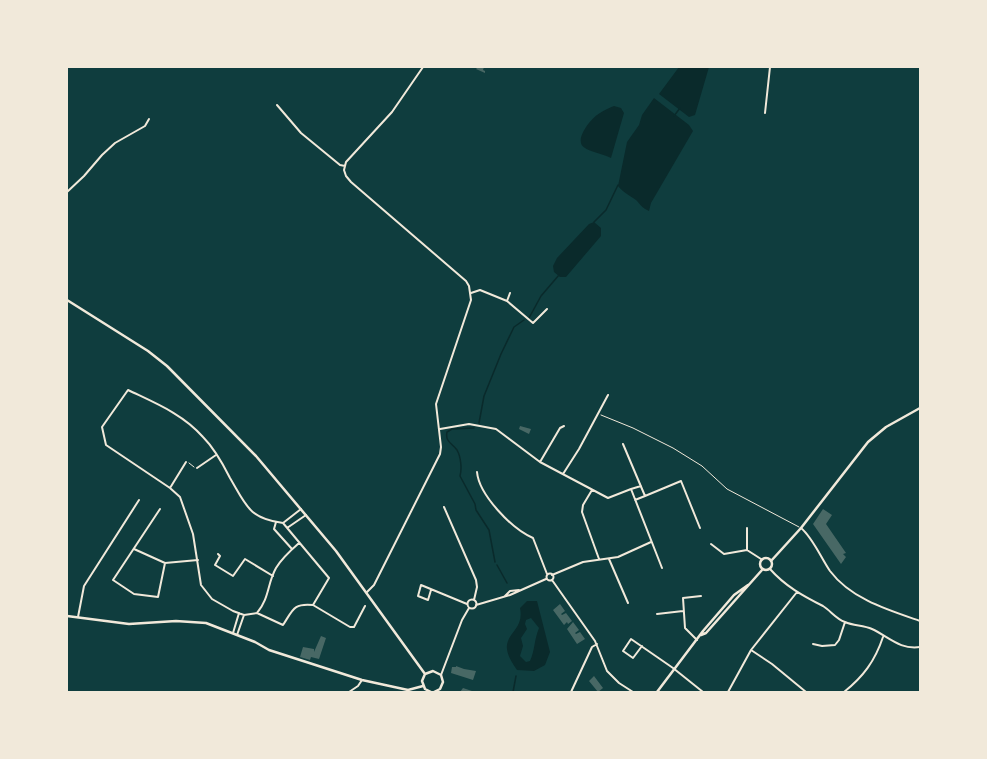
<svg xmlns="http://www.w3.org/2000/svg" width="987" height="759" viewBox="0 0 987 759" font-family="'Source Sans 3',sans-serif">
	<rect width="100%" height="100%" fill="#0f3d3e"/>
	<path fill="#0a2a2b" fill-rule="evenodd" d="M679,67H709L695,115L689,117L659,94Z
		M654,98L689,125L693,131L651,203L649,211C642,208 641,205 636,200C629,195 624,193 618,186L627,142L639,125L642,115Z
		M614,106L621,108L624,113L611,158C605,155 589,151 585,148C572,141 592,117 600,113C604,110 609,108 614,106Z
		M594,222L601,228V236L566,277H560L554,272L553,266L557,258L589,224Z
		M527,601H537L550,652L545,665L534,671L517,670C490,633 526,637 520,608ZM531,618L539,628C534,640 535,650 530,661L526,662L520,656L523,646L521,638L527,629L525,624L526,620Z"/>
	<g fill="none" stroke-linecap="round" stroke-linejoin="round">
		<path stroke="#0a2a2b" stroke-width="1.5" d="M674,116L680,108
			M594,222L606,210L618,185
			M529,318L541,296L559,275
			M479,423L484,396L501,354L514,327L524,320
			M474,428L452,429L447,432C445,442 452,443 457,450C461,457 462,469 460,476L475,504L476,510L489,530L495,562
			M497,565L507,583
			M513,692L516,676"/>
	</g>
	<path fill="#486865" d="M478,67H484L483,70L485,71V73L476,69Z
		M520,426L531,429L529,434L519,429Z
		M823,509L832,515L826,524L846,553L843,554L846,557L841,564L813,524Z
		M560,604L565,611L561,614L562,615L566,613L572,621L568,624L567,622L564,625L553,610Z
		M573,622L579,630L575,633L576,634L580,632L585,639L577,644L567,629Z
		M321,636L326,638L319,659L311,657L310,660L300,657L303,647L314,649V652Z
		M456,666L464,669L476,671L473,680L451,673L452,667H456Z
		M594,676L603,688L598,692L589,681Z
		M463,688L472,691L471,692H460Z"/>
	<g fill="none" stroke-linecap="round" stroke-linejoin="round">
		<path stroke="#f1e9da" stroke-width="1" d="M601,415L633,428L673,448L702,466L727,489L799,527
			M189,463L194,467"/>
		<path stroke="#f1e9da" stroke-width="2" d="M277,105L301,133L340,165L345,166
			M765,113L770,67
			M67,192L84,176L102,155L115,143L145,126L149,119
			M471,293L480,290L507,301L533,323L547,309
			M507,301L510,293
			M440,429L469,424L496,429L540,462L608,498L631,489L662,568
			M623,444L645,496L681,481L700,528
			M540,462L560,428L564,426
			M197,468L216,455
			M477,472C479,495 512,529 533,538L547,574
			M563,474L579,449L608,395
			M170,488L186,462
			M631,489L641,486
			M592,490L583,505L582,512L599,559
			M635,500L645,496
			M444,507L476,580L477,587L474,600
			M160,509L113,580L134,594L158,597L165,563
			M276,522L274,529L292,549
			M283,523L329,578L313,605C293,603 293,610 283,625L257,613L244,615L233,611L212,599L201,585L193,534L180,497L170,488L106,445L102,427L128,390C155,403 183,414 203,437C214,448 223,464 230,478C246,505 248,518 283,523L301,509
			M287,528L306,515
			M801,528C813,538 821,558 830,571C851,599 888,610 920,621
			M711,544L724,554L747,550L761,559
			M134,549L165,563L198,560
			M747,550V528
			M218,554L220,556L215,565L233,576L245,559L273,576
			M609,559L628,603
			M770,569C785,586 803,596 823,606C831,611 836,619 845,622C854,626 863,625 872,629C889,637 900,650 920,647
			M546.5 577a3.5 3.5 0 1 1 7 0a3.5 3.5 0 1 1-7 0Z
			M552,575L583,562L618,557L651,542
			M552,580L595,641L607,671L619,683L633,692
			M431,590L428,600L418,596L421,585L467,604
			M367,592L374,585L440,454L441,447L436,404L471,300L469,286L466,281L351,182L346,176L344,170L346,162L392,112L423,67
			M505,596L510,591L519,590
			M467.5 604a4.5 4.5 0 1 1 9 0a4.5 4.5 0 1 1-9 0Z
			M313,605L350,627H354L365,606
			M476,605L510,595L546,579
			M257,613C270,597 267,584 276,568C282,558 291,550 299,543
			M657,614L683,611
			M78,617L84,586L139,500
			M233,633L239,613
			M237,635L244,615
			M697,640L685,628L683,598L701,596
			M813,644L822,646L835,645L839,640L845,622
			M642,646L633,658L623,651L631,639L673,668L703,692
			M751,650L772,664L806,692
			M441,675L462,620L469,608
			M349,692L358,686L362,680
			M571,692L592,647L597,644
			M728,692L751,650L797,592
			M844,692C863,677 875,661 883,637"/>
		<path stroke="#f1e9da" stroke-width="2.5" d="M760 564a6 6 0 1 1 12 0a6 6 0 1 1-12 0Z
			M771,561L801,528L868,442L886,427L920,408
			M67,616L129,624L176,621L206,623L255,642L269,650L362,680L408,690L423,686
			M701,635L706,633L762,570
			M657,692L703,631L734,595L748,585"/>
		<path stroke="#f1e9da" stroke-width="2.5" d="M67,300L148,351L167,366L256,456L336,551L425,674
			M431,692L425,689L422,681L425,674L433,671L441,675L443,682L440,689L434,692"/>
	</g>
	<rect width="987" height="759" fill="none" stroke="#f1e9da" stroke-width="136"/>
</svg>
